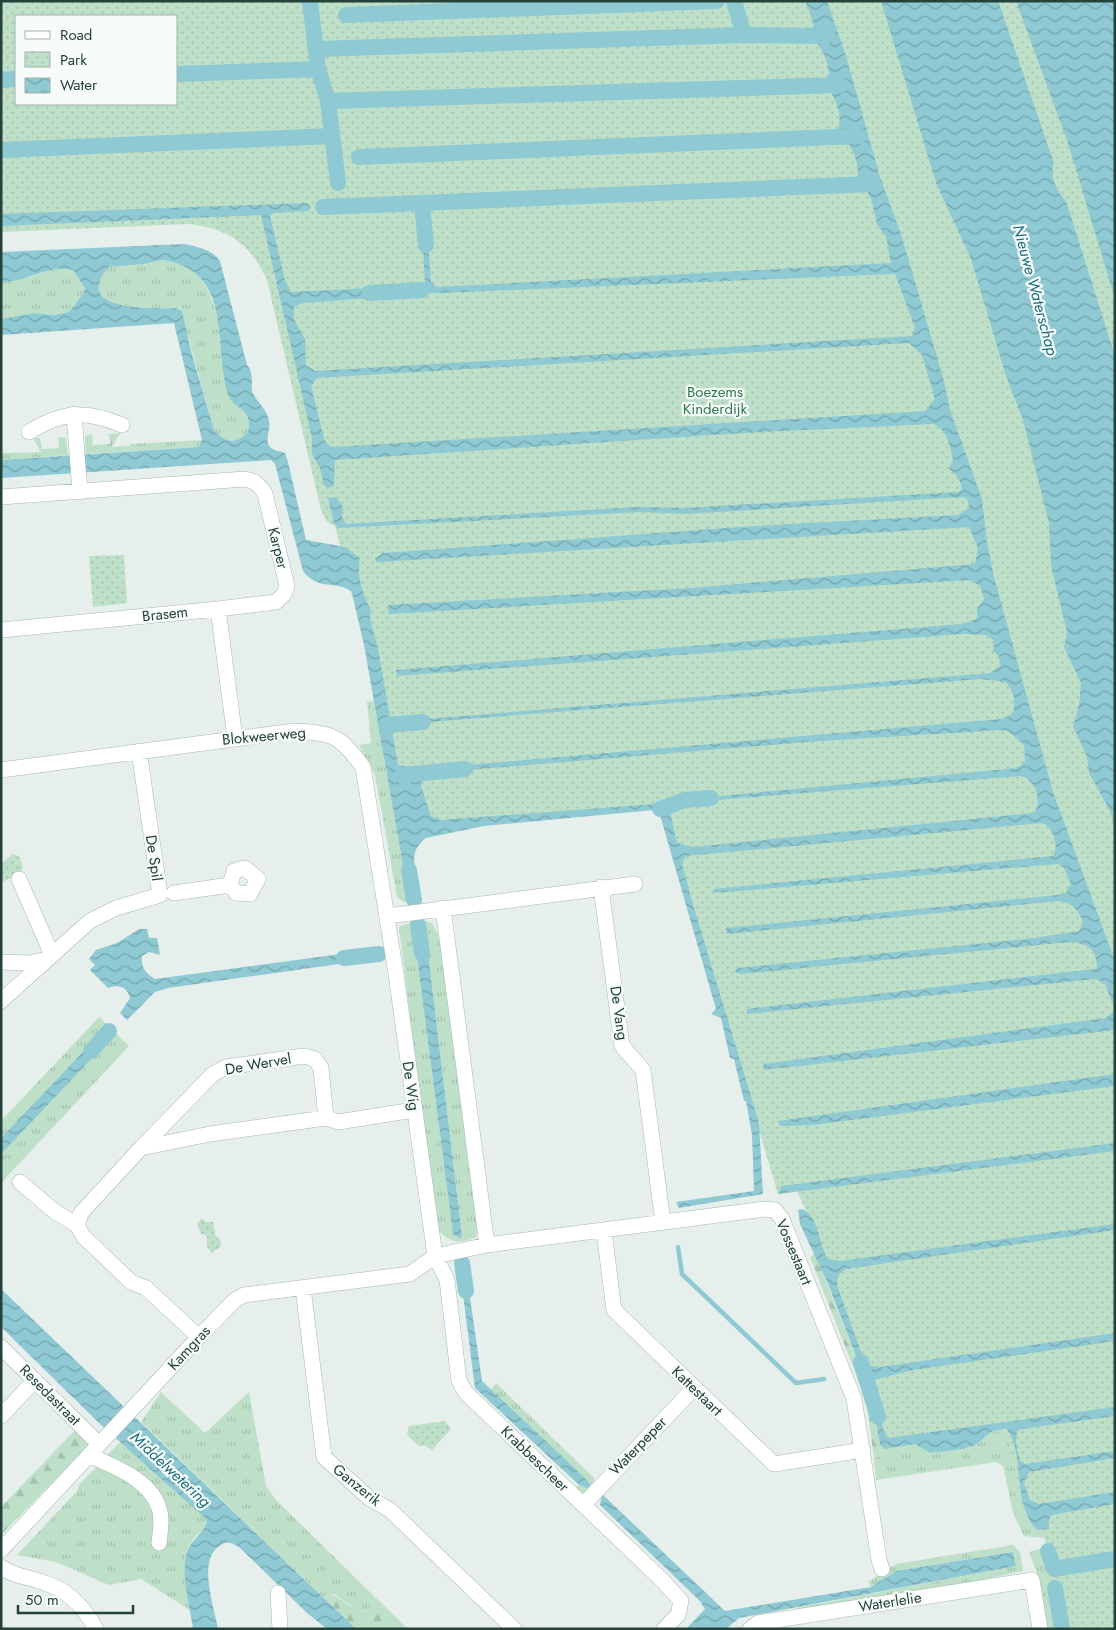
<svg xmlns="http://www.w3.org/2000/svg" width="1116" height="1630" viewBox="0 0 1116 1630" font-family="Jost,sans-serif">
	<defs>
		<pattern id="grass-tufts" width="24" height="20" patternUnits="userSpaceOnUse" patternTransform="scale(1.25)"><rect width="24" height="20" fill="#bfe0c8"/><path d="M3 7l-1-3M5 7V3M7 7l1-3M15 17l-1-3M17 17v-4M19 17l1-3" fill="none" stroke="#a4c1ad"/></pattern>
		<pattern id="forest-firs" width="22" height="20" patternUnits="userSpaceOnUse" patternTransform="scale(1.25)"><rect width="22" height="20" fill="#bfe0c8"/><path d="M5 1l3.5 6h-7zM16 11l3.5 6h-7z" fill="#a4c1ad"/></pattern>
		<pattern id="park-dots" width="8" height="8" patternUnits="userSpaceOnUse" patternTransform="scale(1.25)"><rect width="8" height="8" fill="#bfe0c8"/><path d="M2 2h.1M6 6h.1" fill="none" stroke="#a4c1ad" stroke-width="1.8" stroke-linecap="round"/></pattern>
		<pattern id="water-waves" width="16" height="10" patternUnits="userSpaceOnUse" patternTransform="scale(1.25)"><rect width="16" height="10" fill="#8ec9d4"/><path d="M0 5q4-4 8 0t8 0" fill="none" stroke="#74a5ad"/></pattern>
	</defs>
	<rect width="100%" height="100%" fill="#e6efeb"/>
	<path fill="url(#grass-tufts)" fill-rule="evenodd" d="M162,260C173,262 185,263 194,271C220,292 228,371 236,404C248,410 250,419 248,432C235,445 226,443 214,430L189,340L175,308C150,309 70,311 109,267L144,264Z
		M65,268L73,270L85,288L83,294L69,312L54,315L34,313L1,319V282C23,283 43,269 65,268Z
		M120,433L112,447L130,446V444L202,440L199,447L86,454L85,436L92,434L93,445L110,444L109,434Z
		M58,437L66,438L68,455L1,460V453L41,452L33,438H40L42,449L59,448Z
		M374,701L407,888L413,891L415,901L404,902L397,897L375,775L359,745L371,743L367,702Z
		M426,921L432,923L440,938L468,1162L478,1226L476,1237C457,1245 454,1243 437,1230L399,927L406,924ZM416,932H423L426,936L462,1236L453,1234L414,934Z
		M99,1017L129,1046L1,1183V1121Z
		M496,1383L594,1478V1486L586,1493L574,1490L579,1484L589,1489L582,1475L491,1390Z
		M161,1392L205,1433L249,1392L266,1486L276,1500L376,1598L369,1608L360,1612L334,1594L324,1598L141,1422Z
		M1006,1428L1011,1434C1015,1460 1018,1511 1037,1530L1049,1529L1057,1539L1024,1536L1013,1513L1003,1466L996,1462L876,1480L874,1458L882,1456L884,1449L915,1444L930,1453L964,1449L977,1444L991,1432Z
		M121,1441L207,1520C206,1530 197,1533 192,1541C179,1561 187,1588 190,1610L141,1579L109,1585L56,1562L17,1555L78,1490V1486Z
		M1013,1545L1020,1552L1023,1571L895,1599L796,1614L797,1608L1016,1566L1013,1552L896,1571L871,1587L868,1582L896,1564Z
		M1039,1549H1055L1065,1629H1047L1039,1579L1029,1552Z"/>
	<path fill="url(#forest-firs)" d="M815,1254L866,1382L880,1445L884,1449L882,1456L874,1458L866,1400L810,1257Z
		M79,1426L92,1442L1,1535V1507Z
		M332,1594L360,1612L369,1608L376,1598L408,1629H356L324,1598Z"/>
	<path fill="url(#park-dots)" fill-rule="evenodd" d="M1,1H1115V1629H1065L1059,1591L1050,1571L1040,1509L1023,1511L1007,1430L884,1449C886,1415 864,1363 852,1331C836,1290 820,1250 805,1209L797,1191L778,1194L663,807L403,831L378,701L335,526L327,522L321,510L267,280C251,244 227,228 189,224L1,232ZM16,16H176V104H16Z
		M124,555L127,603L93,607L89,556Z
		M13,854L20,857L23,869L16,876L1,882V864Z
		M202,1218L206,1222H213L216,1237L220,1239L221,1246L212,1253L207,1247V1236L201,1234L197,1224Z
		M445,1421L451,1429L432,1450L426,1446H419L407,1435L409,1426Z"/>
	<path fill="url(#water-waves)" fill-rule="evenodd" d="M805,1H827L846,56L880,177L901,234L944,381L950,410L982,499L987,542L994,577L1053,792L1115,961V1030L764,1070L763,1064L1106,1018L1115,1010L1105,984L1096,979L747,1014V1009L1095,969L1097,967C1096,947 1088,944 1069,942L741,974L735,972L737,968L1035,938L1079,931L1083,921C1077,909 1073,903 1058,901L727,934L726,928L1058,895L1066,893L1071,884L1064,868L1058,864L713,893V889L1053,856C1059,846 1054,829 1043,823L686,856L682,863L691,898L759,1123L763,1194L679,1208L676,1202L754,1191L752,1135L746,1101H744L734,1059L730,1058L721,1018L711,1014L716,1009L660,815L654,810L484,826L426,838C408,850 415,869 418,887L413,891L407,888L364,645L352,592C335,579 319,592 303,571L275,464L271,460L1,478V460L199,447L202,440L174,323L1,335V319L34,313L54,315L69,312L83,294L85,288L73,270C47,264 27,283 1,282V252L184,244C197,247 212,249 220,261L247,365C254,373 251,381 252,391C254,399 267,408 269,421C271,429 264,440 270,447C273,451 281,451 285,453L288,462L306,540L345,547L360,558C356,575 363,595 371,610L370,619L378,648L398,765L425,770L421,786L431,816L440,820L668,803L677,843L693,847L1034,813C1043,801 1035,778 1020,776L690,802L689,799L1018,768L1025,762L1024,745L1008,731L1001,730L819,741L444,772V767L1001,719L1012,714C1017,705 1014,689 1005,682L981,679L403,724L402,721L990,673L1000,666L999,656L993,651L994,641L987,635L963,634L397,676L396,670L962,624L977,619V609L984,599L980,586L970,580L389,614L388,605L690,588L975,564L978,548L969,527L377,562L375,559L383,553L754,526L958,515L969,508L968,500L963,497L686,514L641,512L339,528L334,523L328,498L336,497L343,507L342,517L346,524L638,507L685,508L958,492L962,489C960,479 957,474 949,469L953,460C951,448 946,427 933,424L743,433L335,460L334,486L328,488L324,485L320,468L312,454V438L261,215L1,226V214L308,203L311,208L308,211L273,213L270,216L285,280L291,292L391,287L389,293L384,297L302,303L294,307V319L305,339L306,365L315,371L912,336L915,328L895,274L441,293H401L403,287L425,286L422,225H427L431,282L437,287L891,263L886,237L877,224L871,198L863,186L853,180L858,175C858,157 851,144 838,132C843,111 835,97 823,81L829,74C828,59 821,47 811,35L814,24ZM162,260C234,270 213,344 228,394C234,412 253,405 248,432C235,445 226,443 214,430L191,351L182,311L175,308C151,309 70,311 109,267L144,264ZM909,343L922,355L935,399L925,411L334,447L329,446L324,439L311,386L317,378Z
		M881,1H998L1054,163C1049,176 1057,192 1066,201L1115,356V828L1110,811L1089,773L1087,757L1073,726L1079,706L1081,683L1064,647L1067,632L1051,566L1049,523L1023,420L1006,376L971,259L936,183Z
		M1016,1H1115V299L1068,143Z
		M139,929H147L149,938H157L160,955L149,952L142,956C141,968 145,973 155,979L363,951L366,954L367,960L168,988L155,992L127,1020L120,1013L130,998C127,986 118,984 108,988L90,970L95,965L89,959L96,950L117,943Z
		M416,932H423L426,936L462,1236L460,1238L453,1234L414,934Z
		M101,1033L109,1040L1,1154V1138Z
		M1115,1074V1086L813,1125L780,1126L778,1121Z
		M1115,1143V1151L778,1194L781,1186Z
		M802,1209C820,1217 818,1244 828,1259L840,1261L1115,1224V1230L846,1269C837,1274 836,1278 838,1288L864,1360L868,1366L880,1367L1115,1333V1341L913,1370L866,1382L828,1284L800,1224L798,1210Z
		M466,1270L482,1381L582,1475L590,1484L589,1489L578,1484L475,1388L460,1271Z
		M1,1289L356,1629H327L307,1613L239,1547C230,1542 227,1540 218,1547C198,1562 214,1607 218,1629H193C190,1605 180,1575 187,1552C191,1539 206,1532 207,1520L99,1423L1,1327Z
		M877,1396L883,1428L888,1438L1115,1407V1416L1022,1429L1017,1431C1015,1442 1017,1452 1021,1462L1025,1464L1115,1451V1458L1029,1472L1024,1483L1030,1500L1039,1504L1115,1492V1504L1052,1515L1049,1519V1529L1037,1530C1011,1504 1026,1452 1006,1428L991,1432L977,1444L964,1449L930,1453L915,1444L884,1449L880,1445L871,1398Z
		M602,1494L725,1611L871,1587L896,1571L1013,1552L1016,1566L739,1618L726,1629H686L705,1609L700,1601L600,1505Z"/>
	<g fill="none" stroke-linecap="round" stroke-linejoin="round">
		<path stroke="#8ec9d4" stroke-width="4.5" d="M678,1247L682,1274L796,1383L824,1379"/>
		<path stroke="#8ec9d4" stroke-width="16" d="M310,1L318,69L328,101L338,183
			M734,1L744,35
			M346,15L717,1
			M317,49L744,35L827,36
			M176,74L318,69
			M1,80L16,79
			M328,101L840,85
			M1,150L332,136
			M359,157L859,136
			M422,204L426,245
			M323,207L872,184
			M369,293L422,290
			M386,725L423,722
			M402,775L465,769
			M660,809L685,800L711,798
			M409,870L414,900
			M418,925L422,953
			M344,958L379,954
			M91,1051L109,1031
			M462,1263L466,1291
			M861,1362L878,1417
			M1048,1551L1054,1569L1115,1559
			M1055,1588L1062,1629"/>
		<g stroke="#a8b8b2" stroke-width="16">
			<path id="minor" d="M74,414L80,492
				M29,432C63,411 85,410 122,425
				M1,497L245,479C255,481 260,485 265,494L287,586L284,594L276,602L218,609L235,738
				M1,630L218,609
				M1,770L295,731C334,733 340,736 363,767L396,974L435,1256L447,1280L459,1381L466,1393L662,1580L681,1601L678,1615L664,1629
				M19,879L52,955
				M601,887L622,1046L643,1070L663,1222
				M174,893L230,885L236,893L250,894L258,879L245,868L234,871L230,885
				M443,908L487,1245
				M388,916L635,884
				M1,962L30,963L48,959
				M1,1001L90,921L116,908L160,895L139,751
				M141,1148L213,1074L226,1067L304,1056L315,1059L321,1068L326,1118
				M20,1182L54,1211L77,1225
				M604,1231L614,1310L774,1464L863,1450
				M303,1288L324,1457L369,1498L390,1510L514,1629
				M199,1337L146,1288L131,1282L83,1236L77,1225L81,1213L141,1148L210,1134L326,1118L338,1122L414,1110
				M1,1347L99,1444
				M1,1416L35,1380
				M89,1455C114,1467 150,1479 159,1508C163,1519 160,1532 159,1543
				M583,1505L694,1388
				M1,1550L199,1337L235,1300L244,1295L410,1274L435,1256L487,1245L765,1209L775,1210L782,1219L854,1399L879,1560L882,1569
				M1,1567C15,1577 30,1577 45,1583C70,1591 84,1608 96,1629
				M278,1593L280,1629
				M750,1629L758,1623L1032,1580L1040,1629"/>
		</g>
		<use href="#minor" stroke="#fff" stroke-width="15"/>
	</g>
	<g text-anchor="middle" stroke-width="4.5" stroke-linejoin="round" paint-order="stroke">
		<g font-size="15" fill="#2d7a4b" stroke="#f7fbf9">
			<text x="715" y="397">Boezems<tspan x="715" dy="17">Kinderdijk</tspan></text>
		</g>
		<g font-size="15" fill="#24423a" stroke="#f7fbf9">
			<text transform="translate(278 548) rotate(76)" y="5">Karper</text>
			<text transform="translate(165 614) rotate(-6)" y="5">Brasem</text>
			<text transform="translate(264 736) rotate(-5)" y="5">Blokweerweg</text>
			<text transform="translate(154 858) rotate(82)" y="5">De Spil</text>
			<text transform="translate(619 1013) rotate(82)" y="5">De Vang</text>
			<text transform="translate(258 1064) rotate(-10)" y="5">De Wervel</text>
			<text transform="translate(411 1086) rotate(82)" y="5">De Wig</text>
			<text transform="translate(794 1252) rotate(67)" y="5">Vossestaart</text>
			<text transform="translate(189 1348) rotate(-47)" y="5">Kamgras</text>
			<text transform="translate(697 1391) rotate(44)" y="5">Kattestaart</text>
			<text transform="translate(50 1395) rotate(45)" y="5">Resedastraat</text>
			<text transform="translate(638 1446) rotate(-46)" y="5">Waterpeper</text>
			<text transform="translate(535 1459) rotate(44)" y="5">Krabbescheer</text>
			<text transform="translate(357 1485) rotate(39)" y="5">Ganzerik</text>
			<text transform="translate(890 1602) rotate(-9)" y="5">Waterlelie</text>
		</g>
		<g font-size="16" font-style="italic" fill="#1c6f80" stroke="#f7fbf9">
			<text transform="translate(1036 290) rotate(75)" y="6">Nieuwe Waterschap</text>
			<text transform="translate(171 1469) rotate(43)" y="6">Middelwetering</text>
		</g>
	</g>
	<rect width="1116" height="1630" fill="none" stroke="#24423a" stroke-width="5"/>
	<rect x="15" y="15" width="162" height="90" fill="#f7fbf9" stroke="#a3b1ad"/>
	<rect x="25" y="31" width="25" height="8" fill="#ffffff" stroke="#a3b1ad"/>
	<text x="60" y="40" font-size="15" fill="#24423a">Road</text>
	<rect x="25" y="52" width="25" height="15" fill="url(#park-dots)" stroke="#a3b1ad"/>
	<text x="60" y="65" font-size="15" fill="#24423a">Park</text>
	<rect x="25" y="78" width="25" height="15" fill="url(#water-waves)" stroke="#a3b1ad"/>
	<text x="60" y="90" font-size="15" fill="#24423a">Water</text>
	<path d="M18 1605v8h115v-8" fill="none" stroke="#24423a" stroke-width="2.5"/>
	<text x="25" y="1605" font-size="15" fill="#24423a" stroke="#f7fbf9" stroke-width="4" paint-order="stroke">50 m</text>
</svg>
